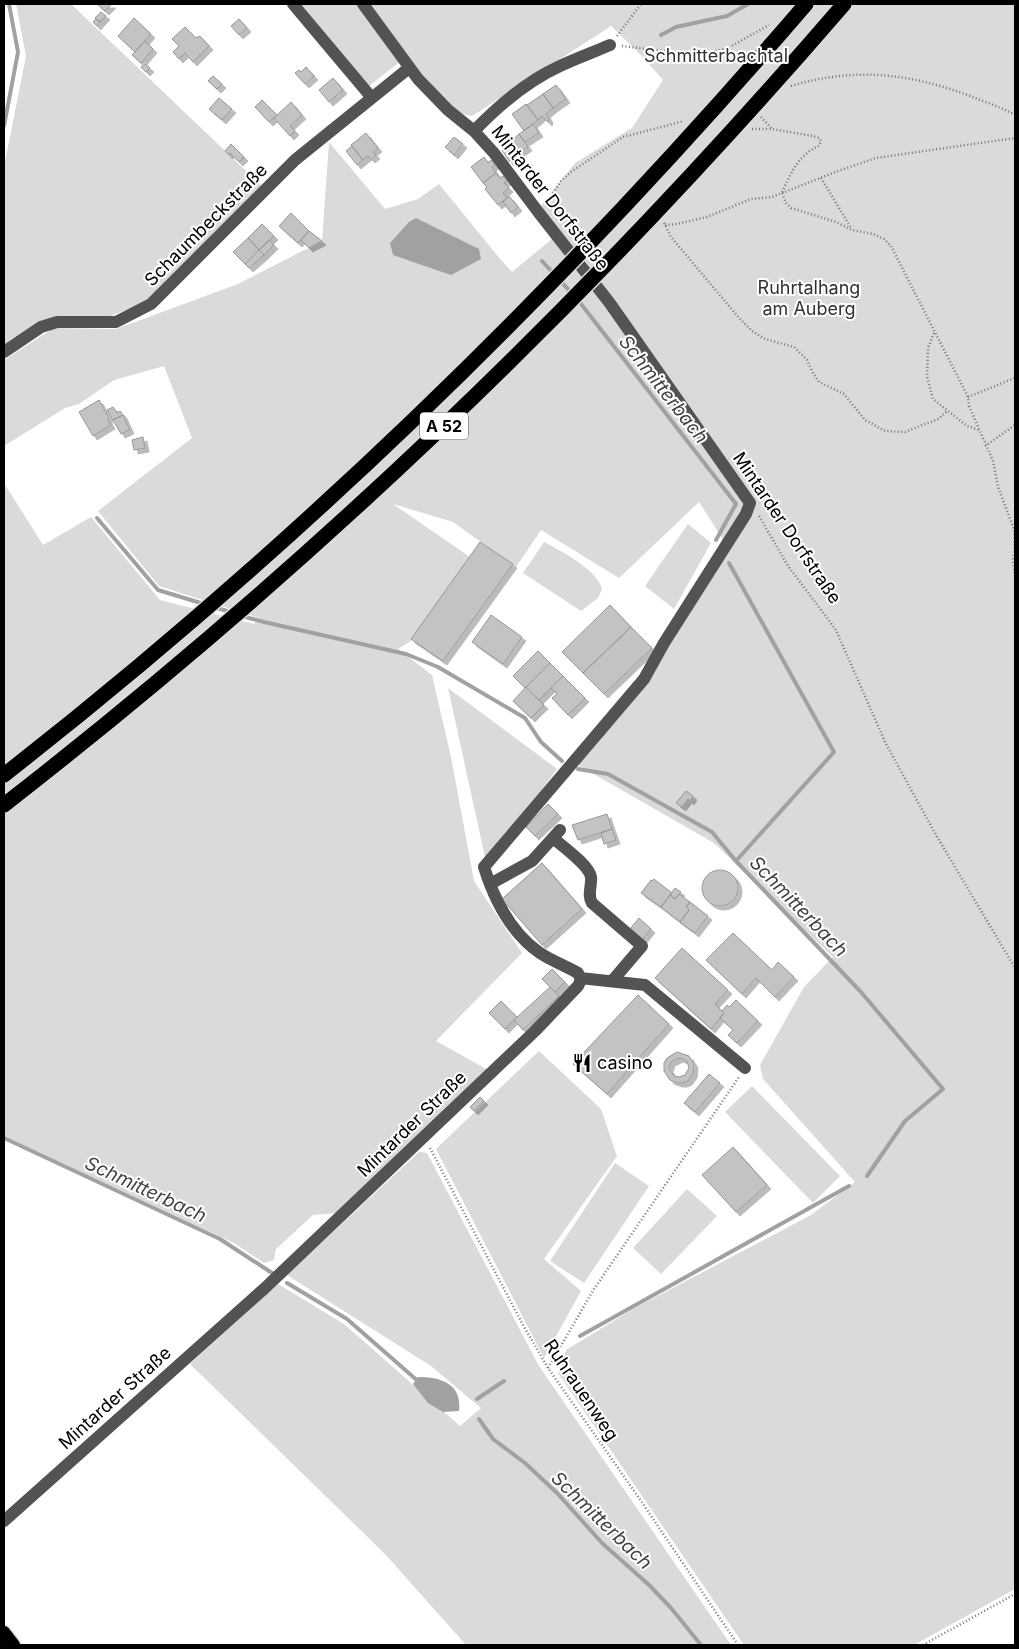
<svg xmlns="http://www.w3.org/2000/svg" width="1019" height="1649" viewBox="0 0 1019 1649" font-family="Inter,sans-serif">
	<defs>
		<filter id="shadow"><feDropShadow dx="4" dy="4" stdDeviation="0" flood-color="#0004"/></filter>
	</defs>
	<rect width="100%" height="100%" fill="#fff"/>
	<path fill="#dadada" d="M16,4H71L263,187L150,301L110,316H55L4,345V167L26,56Z
		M297,4H1015V1589L914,1645H744L558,1373L566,1350L633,1309L811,1215L855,1182L763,1079L760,1065L804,987L833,957L714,843L578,765L723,557L722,538L699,502L619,578L541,530L516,567L453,522L393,504L470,557L411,641L398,649L432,675L451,757L474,881L522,953L436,1041L488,1070L336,1213L313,1215L276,1249L274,1260L264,1263L234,1243L4,1136V483L43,545L91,517L160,600L254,624L259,618L159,586L98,511L192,438L164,366L114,380L79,404L65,408L4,446V360L54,328L116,329L238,284L322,241L329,142L385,209L418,199L439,184L501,260L512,272L552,239L539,208L575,163L632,128L663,80L639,53L611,26L472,116C445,112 423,77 406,57L369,86Z
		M688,524L711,543L674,609L645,586Z
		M544,542C561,551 598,570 602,589L598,598L581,611L523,573Z
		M448,688L557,769L541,791L485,857Z
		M539,1051L601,1109L617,1156L544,1259L581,1291L544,1358L436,1149Z
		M752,1086L840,1176L813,1203L725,1112Z
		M419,1152L427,1153L539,1366L731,1645H466L385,1554L190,1364L278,1284L344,1324L460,1426L481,1408L431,1366L287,1275Z
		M615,1163L649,1186L584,1283L550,1261Z
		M687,1189L717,1216L661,1274L633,1248Z"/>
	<path fill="#a1a1a1" d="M416,218L479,249L481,259L451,275L393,255L390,243L409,222Z
		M418,1377C442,1377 462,1384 459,1411L443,1412L428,1403L413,1384Z"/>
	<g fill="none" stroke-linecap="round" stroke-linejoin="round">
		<path stroke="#a1a1a1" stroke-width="4" d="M661,35L676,27L727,16L748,4
			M4,126L18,52L9,4
			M542,261L554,274
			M559,280L573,294
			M578,300L736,504L716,540
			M97,518L158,590L204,604
			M729,563L834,752L736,861L861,992L943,1089L905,1121L867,1176
			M213,607L231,612
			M242,616L264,622L406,654L438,667L525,718L541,742L562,761
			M578,769L608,774L712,832L736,861
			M4,1138L220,1239L272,1273
			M287,1283L347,1319L419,1382
			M580,1336L849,1186
			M477,1399L504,1381
			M479,1419L493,1439L525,1463L558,1494L602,1543L649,1585L671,1608L701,1645"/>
	</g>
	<path fill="#c3c3c3" stroke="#979797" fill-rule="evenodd" filter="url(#shadow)" d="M97,4H112L105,11Z
		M101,12L106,16L100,22L95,18Z
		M134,18L151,34L135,52L118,36Z
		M96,19L100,22L97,26L93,22Z
		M239,19L247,28L239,35L231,26Z
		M185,27L196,38L200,36L209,46L193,62L185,53L179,59L173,52L179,46L172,39Z
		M145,41L153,49L141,63L132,55Z
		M145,64L150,68L146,72L141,67Z
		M306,67L314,76L305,84L295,73L299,70L301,72Z
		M213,76L222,84L217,89L208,81Z
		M333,78L343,90L329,102L319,90Z
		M556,85L566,99L553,108L543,94Z
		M543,94L553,108L546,114L549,119L548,122L542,116L538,120L527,105Z
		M219,98L232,109L222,120L209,109Z
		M262,100L277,115L269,122L255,107Z
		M291,102L302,115L290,126L295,131L290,136L274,118Z
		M526,104L538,120L524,131L512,114Z
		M533,124L539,133L525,142L519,134Z
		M366,133L378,148L373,152L376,155L371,159L368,156L363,160L351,145Z
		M519,134L528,147L519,153L510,142Z
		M454,137L463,144L454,155L445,147Z
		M510,142L519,153L509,161L502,150Z
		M231,144L244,157L239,162L230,153L229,155L225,151Z
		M352,146L363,160L357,165L346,151Z
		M484,157L488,163L491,160L495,165L492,167L496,173L483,183L471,167Z
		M496,173L500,178L503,176L507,181L504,183L509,188L503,193L507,198L498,205L485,189L487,187L483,183Z
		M509,196L518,207L511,213L503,202Z
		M291,213L309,231L298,243L279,226Z
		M262,224L274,236L259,250L248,238Z
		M309,231L322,241L309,248L301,240Z
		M248,238L259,250L245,264L233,252Z
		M269,240L274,245L264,255L259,250Z
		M259,250L264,255L249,268L245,264Z
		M99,400L109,418L108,420L111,425L93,436L79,412Z
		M113,407L117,413L120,411L123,415L113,420L107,410Z
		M123,415L130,430L121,434L113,420Z
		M143,437L145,448L134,450L132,440Z
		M480,542L513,564L443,661L411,639Z
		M610,605L631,627L583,673L562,652Z
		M491,615L522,637L503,664L472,642Z
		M631,627L652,648L604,694L583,673Z
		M538,651L550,663L525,688L513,676Z
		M550,663L563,676L539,700L526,687Z
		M563,676L585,698L568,715L552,698L557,694L551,688Z
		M526,687L544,705L531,718L513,701Z
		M686,791L693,796L690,801L688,799L682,807L676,803Z
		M548,804L558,814L535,836L526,827Z
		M607,814L612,829L578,840L572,825Z
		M612,829L616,840L604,844L601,833Z
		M542,863L582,909L542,945L502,899Z
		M702 888a18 18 0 1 1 36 0a18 18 0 1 1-36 0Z
		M654,879L672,893L661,907L641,893L651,880L652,881Z
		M675,888L681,892L675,899L670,895Z
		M679,894L690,902L686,907L689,910L680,922L661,907L670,895L675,899Z
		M690,902L708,916L695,933L680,922L689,910L686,907Z
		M639,918L651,929L642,940L630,929Z
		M733,933L772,970L778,962L794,977L775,997L756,978L742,994L706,960Z
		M682,948L728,990L715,1004L724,1013L711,1029L655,978Z
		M552,969L565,982L555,992L542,979Z
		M550,987L559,996L523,1030L514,1020Z
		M638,995L669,1024L607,1094L573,1064Z
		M736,1000L758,1021L737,1043L728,1035L733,1030L720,1018L724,1013L722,1011L727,1005L729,1007Z
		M501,1001L517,1017L505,1029L489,1013Z
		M677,1052L689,1056L694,1064L693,1074L688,1081L683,1083H678L670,1080L664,1071V1063L667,1058ZM679,1058L687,1061L689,1068L685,1075L679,1077L674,1076L669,1068L671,1062Z
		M709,1074L720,1083L695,1112L684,1103Z
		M480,1097L484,1101L474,1111L470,1107Z
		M733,1147L767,1185L736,1212L702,1175Z"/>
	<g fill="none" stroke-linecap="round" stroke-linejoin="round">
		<g stroke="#dbdbdb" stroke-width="15">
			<path id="major" d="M4,1632L14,1645"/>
		</g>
		<path stroke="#757575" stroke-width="2.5" stroke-dasharray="1 2.5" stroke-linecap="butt" d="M617,36L641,4
			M622,46L699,55L728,48L769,25
			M791,86C853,67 910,73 970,96C985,102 1001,107 1015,115
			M761,117L772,129
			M752,129H772L813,136L819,138L821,141L819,146C799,154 790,174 782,193
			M821,178L851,228
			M782,193L838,171L876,158L1015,138
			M547,202L561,181L571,172L623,137L684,121
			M664,223L671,237L740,319L752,331L765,339L794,347L807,360L813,373L819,382L844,394L865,420L885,431L905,432L938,419L947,411
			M665,225L677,224L707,217L751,199L772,197L782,193L786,203L791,208L836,222L852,230L873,234L884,239L891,246L968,397L969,406L993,461L998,487L1014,529L1015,548L1013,559L1015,576
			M934,333L928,348L927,377L933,399L967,426L979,430
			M968,397L1015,378
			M985,446L1015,425
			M759,516L788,566L836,630L886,744L936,835L1015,968
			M430,1148L523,1325L548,1368L639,1498L738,1645
			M548,1368L594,1289L739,1077
			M923,1645L1015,1594"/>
		<path stroke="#535353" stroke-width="12" d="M293,4L372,98
			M474,131C499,105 527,81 560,66C577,58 594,52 610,45
			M4,352L41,327L57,322H116L151,304L295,160L409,68
			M553,838C562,846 589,865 591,877C592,886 587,895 592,903L642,946L613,980
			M490,884L532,861L560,830
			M580,978L645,985L745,1068
			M4,1521L265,1288L535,1031L578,986L581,980L578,973C566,966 552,961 540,953C511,933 494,899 484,867L644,679L664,643L746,514L750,503L609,302L539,213L494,153L474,131L448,110L418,79L363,4"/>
		<use href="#major" stroke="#000" stroke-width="12"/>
		<g stroke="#dbdbdb" stroke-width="18" stroke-linecap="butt">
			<path id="highway-bridge" d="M4,775C297,546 564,286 806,4
				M4,805C310,567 591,298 844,4"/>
		</g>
		<use href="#highway-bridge" stroke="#000" stroke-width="15"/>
	</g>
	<defs>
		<g id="restaurant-bare" transform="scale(1.5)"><path d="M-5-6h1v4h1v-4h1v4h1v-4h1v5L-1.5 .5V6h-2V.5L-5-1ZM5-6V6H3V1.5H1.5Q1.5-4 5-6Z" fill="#000" stroke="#fff" stroke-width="2.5" paint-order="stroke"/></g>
	</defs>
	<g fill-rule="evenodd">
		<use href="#restaurant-bare" x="582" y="1063"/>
	</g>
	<g text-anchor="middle" stroke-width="4" stroke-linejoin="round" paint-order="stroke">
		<rect fill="#fff" stroke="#4c4c4c" stroke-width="1" x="420" y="412.5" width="48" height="27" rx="4"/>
		<g font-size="16" font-weight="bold" fill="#000">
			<text x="444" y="432">A 52</text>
		</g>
		<g font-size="18" fill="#313131" stroke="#fff">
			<text x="716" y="62">Schmitterbachtal</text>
			<text x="809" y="294">Ruhrtalhang<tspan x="809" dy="21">am Auberg</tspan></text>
		</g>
		<g font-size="18" fill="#000" stroke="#fff">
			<text transform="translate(550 198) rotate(52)" y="6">Mintarder Dorfstraße</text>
			<text transform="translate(206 225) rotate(-45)" y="6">Schaumbeckstraße</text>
			<text transform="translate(787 528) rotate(56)" y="6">Mintarder Dorfstraße</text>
			<text transform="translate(412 1124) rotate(-44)" y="6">Mintarder Straße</text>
			<text transform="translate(581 1390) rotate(56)" y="6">Ruhrauenweg</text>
			<text transform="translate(115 1398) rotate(-42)" y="6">Mintarder Straße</text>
		</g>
		<g font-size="18" fill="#000" stroke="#fff" text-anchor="start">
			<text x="597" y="1069">casino</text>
		</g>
		<g font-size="19" font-style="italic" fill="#424242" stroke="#fff">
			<text transform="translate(664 389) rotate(52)" y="7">Schmitterbach</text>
			<text transform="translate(799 906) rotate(46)" y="7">Schmitterbach</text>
			<text transform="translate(146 1189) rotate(25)" y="7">Schmitterbach</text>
			<text transform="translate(602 1520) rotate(44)" y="7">Schmitterbach</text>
		</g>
	</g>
	<rect width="1019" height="1649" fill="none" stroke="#000000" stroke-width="10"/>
</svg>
